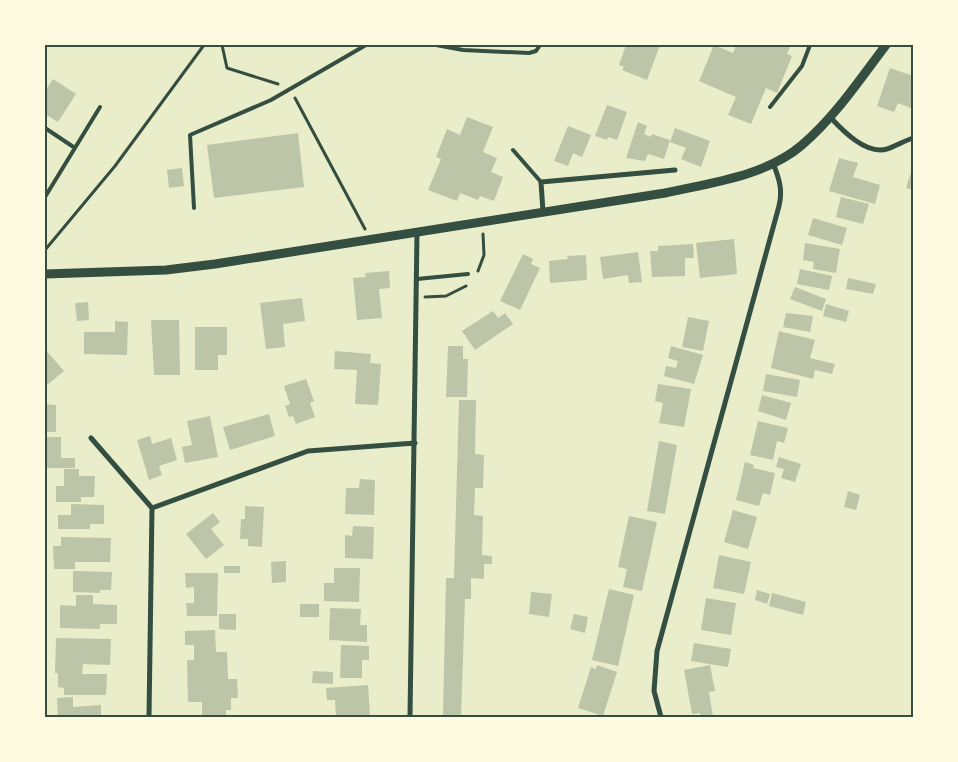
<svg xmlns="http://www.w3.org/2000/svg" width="958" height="762" viewBox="0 0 958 762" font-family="Cabin,sans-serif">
	<rect width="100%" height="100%" fill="#e9edc9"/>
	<path fill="#bcc5a7" d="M626,45H660L647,80L622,70L624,67L619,65Z
		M714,45L733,53L736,45H791L787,54L792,56L777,93L766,88L751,124L728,115L736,97L699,81Z
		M890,68L913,76V109L898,103L894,112L877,106Z
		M53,79L76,94L58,122L45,114V87L47,88Z
		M607,105L627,112L617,140L608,137L607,140L595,136Z
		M467,117L493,127L483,152L497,158L491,172L503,177L494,201L480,196L478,200L460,193L457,201L428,190L441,159L436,157L447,129L460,135Z
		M638,122L647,126L644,134L651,137L652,134L670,140L664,159L648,154L645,161L626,158Z
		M568,126L591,135L582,157L573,153L568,166L554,161Z
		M675,128L710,141L701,167L681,159L686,148L670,142Z
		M298,133L304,187L214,198L207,145Z
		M839,158L858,163L853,177L880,185L875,204L829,191Z
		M182,168L184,186L169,188L167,170Z
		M911,172L913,173V190L906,188Z
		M841,197L869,204L863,224L836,217Z
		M813,218L847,228L842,245L808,235Z
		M734,239L737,274L700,278L696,243Z
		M805,243L840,249L836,273L813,269L814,262L803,260Z
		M693,244L694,258H685V276L652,277L650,251H658V246Z
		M638,252L642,282L629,283L628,275L603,279L600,257Z
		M523,254L533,259L531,264L540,268L520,310L500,301Z
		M586,255L587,280L550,283L549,261L568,259L567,256Z
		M800,269L832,276L829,290L797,284Z
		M389,271L390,288L379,289L382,318L357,320L353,278L366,277L365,273Z
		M848,278L876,284L873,294L846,289Z
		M795,287L826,299L822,311L790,299Z
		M302,298L305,321L283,324L285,347L266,349L260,303Z
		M88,302L89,320L77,321L75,303Z
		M826,304L849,311L846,322L823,316Z
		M493,311L498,318L505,313L513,324L475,350L462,331Z
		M786,313L813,316L810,332L783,327Z
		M688,317L709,321L703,351L682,347Z
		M151,320H179L180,375H154Z
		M115,321L128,322L127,355L84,354V332H115Z
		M195,327H227V355H218V370H195Z
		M779,331L815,340L810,358L835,364L832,374L815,370L813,379L771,368Z
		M448,346H463V359H468L467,397H446Z
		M671,346L703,355L694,384L664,376L666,366L676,368L678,361L668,358Z
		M45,349L64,371L47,385L45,382Z
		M335,351L371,354L370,363L381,364L378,405L355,404L357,370L334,369Z
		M766,374L800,380L797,397L763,391Z
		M306,379L314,401L310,403L315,417L296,424L293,416L289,417L285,406L290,404L284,386Z
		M658,384L691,389L684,427L659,423L663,403L655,401Z
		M762,395L791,403L786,420L758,411Z
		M459,400H476L475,454L484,455L483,488H475L474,515L483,516L482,555L492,556V564H484V579L471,578V599H465L461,717H443L446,578H454Z
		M45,404L56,405V432H45Z
		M269,414L275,436L230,450L223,427Z
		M210,416L218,457L185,463L182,447L192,445L187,421Z
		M758,421L788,428L784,443L777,441L773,460L750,455Z
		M150,436L152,444L171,438L177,460L159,466L162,475L149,480L137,440Z
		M45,437H61V458H75V468H45Z
		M659,441L677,445L665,514L647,511Z
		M779,457L801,464L795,482L781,478L784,469L776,467Z
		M745,462L754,465L753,468L775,473L770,495L763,493L759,506L736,500Z
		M64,469H79V476H95L94,497H81V502H56V486H64Z
		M360,479L375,480L374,515L345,514L346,488H359Z
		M848,491L860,495L856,510L844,507Z
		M71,504L104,505V524H90V529H58V515H71Z
		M245,506L264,507L262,547L248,546V539H240L241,519H245Z
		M733,510L757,517L748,549L724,542Z
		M213,513L220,522L211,529L224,545L206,559L186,534Z
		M629,516L657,522L642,591L623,587L627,569L618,567Z
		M353,526L374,527L373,559L345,558V535L352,536Z
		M61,537L111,538L110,562H75V569H54L53,546H61Z
		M719,555L751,562L744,594L713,588Z
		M286,561V582L272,583L271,562Z
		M224,566H240V573H224Z
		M334,568H360L359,602L324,601V583H334Z
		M73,571L112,572L111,590H100V593L73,592Z
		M185,573H218L217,616H187L186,603H194V587L186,588Z
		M609,589L634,595L618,666L592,660Z
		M757,590L770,594L767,604L755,600Z
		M531,592L552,594L549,617L529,614Z
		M772,593L806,602L803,615L769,606Z
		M76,595H93V604L117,605V624H100V629L60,628V605L76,606Z
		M706,598L736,603L731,635L701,630Z
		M300,604H319V617H300Z
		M330,608L361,609L360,625H367V642L329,640Z
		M219,614H236V630L219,629Z
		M574,614L588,617L585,633L570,629Z
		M215,630L216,652H227L228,679H237L238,698H231V710H226V717H202V702H188L187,660H194V645H185V631Z
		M56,638L111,639L110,665L83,664L82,674H107L106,695H64V688L58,687V673H55Z
		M694,643L731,649L728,667L691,661Z
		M341,645L369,646V660H362V678H340Z
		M597,665L617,672L603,716L578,708L591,667L596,669Z
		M710,665L715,691L709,692L713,717H701L700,713L692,714L684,670Z
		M313,671L333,672V684L312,683Z
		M368,685L370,715L336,717L335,700H327L326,688Z
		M73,697V707L101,705V717H58L57,698Z"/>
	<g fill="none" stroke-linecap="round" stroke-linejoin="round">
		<path stroke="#344e41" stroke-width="3" d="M222,45L227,68L278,84
			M295,98L365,229
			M45,250L115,166L204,45
			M478,271L484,255L483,234
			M425,297L446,296L466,286"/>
		<path stroke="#344e41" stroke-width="4" d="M436,45L463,50L529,53L536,51L540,45
			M770,107L802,66L810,45
			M45,128L75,148
			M513,150L541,182
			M45,197L100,107
			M194,208L190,135L271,100L366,45
			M417,279L468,274"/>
		<path stroke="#344e41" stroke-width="5" d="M830,117C843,131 866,155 887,149C896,146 904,141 913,138
			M543,212L541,182L675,170
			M91,438L152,508L149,717
			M152,508L308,451L415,443
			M410,717L417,233
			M661,717L654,691L657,651L779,206C783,190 779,178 773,163"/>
		<path stroke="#344e41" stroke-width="9" d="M45,274L166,270L215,264L665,193C710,183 766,176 802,145C835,117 860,79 886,45"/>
	</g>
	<rect width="958" height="762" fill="none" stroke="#fefae0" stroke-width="92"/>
	<rect x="46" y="46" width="866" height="670" fill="none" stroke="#344e41" stroke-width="2"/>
</svg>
